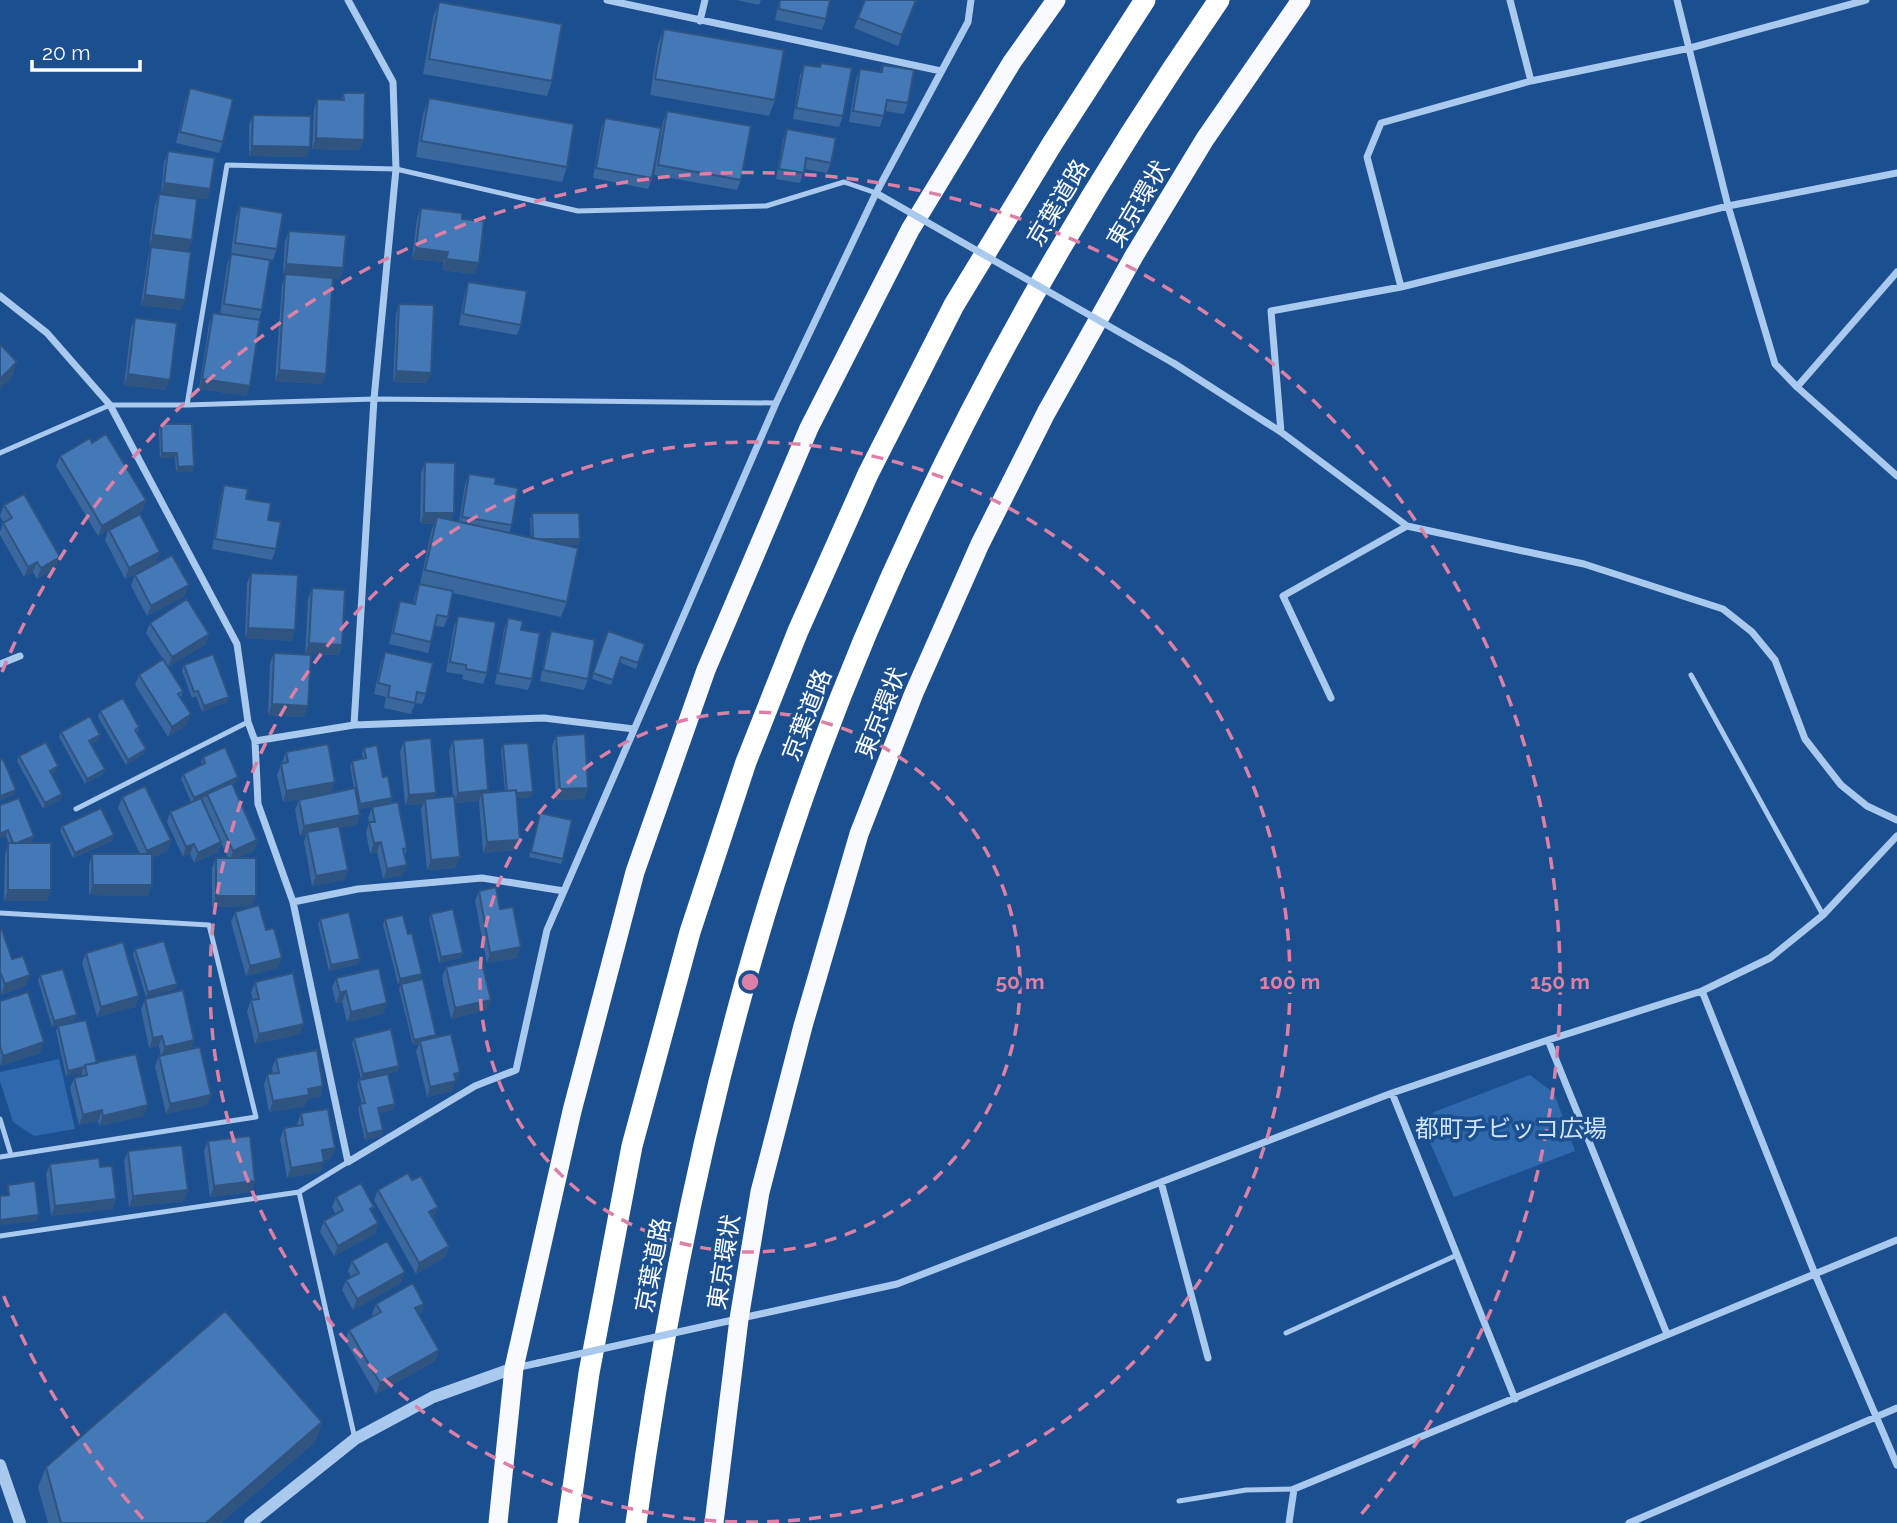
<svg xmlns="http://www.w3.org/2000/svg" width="1897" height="1523" viewBox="0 0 1897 1523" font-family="Raleway,'Noto Sans JP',sans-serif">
	<rect width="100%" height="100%" fill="#1b4f8f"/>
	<path fill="#2e69ad" d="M59,1059L75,1129L34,1136L13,1122L0,1081V1072Z
		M1530,1075L1554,1093L1575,1151L1454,1197L1423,1127L1434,1112Z"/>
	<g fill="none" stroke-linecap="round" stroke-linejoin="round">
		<path stroke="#a9c9ee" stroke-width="5" d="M187,405L227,165L396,169L578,211L766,206L844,182L876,193
			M0,453L110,405H187L374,399L776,403
			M1691,675L1823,915
			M76,809L248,722
			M0,913L209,925L256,1117L0,1157
			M0,1119L11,1155
			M299,1192L355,1439
			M0,1236L299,1192L348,1162
			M1286,1333L1457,1255
			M1179,1501L1246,1490L1294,1489"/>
		<path stroke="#a9c9ee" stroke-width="7" d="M607,0L941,71
			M1510,0L1531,81
			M1677,0L1728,206L1775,364L1797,387L1897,476
			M700,21L705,0
			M1401,287L1367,157L1381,123L1531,81L1690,48L1866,0
			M0,296L47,333L110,405L237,644L248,722L255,741L258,804L293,902L348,1162L475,1086L516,1070L547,930L564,891L776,403L876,193L968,22L971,0
			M1175,364L1281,432L1407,526L1584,564L1723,609L1752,632L1775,660L1805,739L1841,785L1867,806L1897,820
			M1797,387L1897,272
			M1281,432L1271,311L1401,287L1728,206L1897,173
			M0,664L20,656
			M1331,698L1283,596L1407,526
			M354,725L544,718L634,729
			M255,741L354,725L374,399L396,169L393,82L348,0
			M293,902L358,889L482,878L564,891
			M1702,991L1815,1274L1897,1465
			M1548,1040L1667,1334
			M1392,1093L1515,1399
			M1161,1182L1208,1358
			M710,1325L897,1284L1392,1093L1548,1040L1702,991L1770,958L1823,915L1897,836
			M515,1368L538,1363
			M1289,1523L1294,1489L1897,1240
			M1629,1523L1897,1408"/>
		<path stroke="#a9c9ee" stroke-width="12" d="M0,1465L20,1523
			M250,1523L355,1439L433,1397L514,1368"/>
		<path stroke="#f8faff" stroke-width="19" d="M498,1523L514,1368L572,1111L635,872L706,670L809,428L910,230L1012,62L1056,0
			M714,1523L739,1319L760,1192L803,1026L859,834L914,693L980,544L1046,413L1134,256L1205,139L1301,0"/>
		<path stroke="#fff" stroke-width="21" d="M568,1523L589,1373L632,1146L690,932L746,762L798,631L868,474L954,305L1052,144L1145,0
			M636,1523C669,1280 720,1038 800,806C900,519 1047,249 1219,0"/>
		<path stroke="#a9c9ee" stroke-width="7" d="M876,193L1175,364
			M538,1363L710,1325"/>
	</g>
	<path fill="#3a679d" d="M736,0H761L759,5Z
		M779,0H830L826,19L822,30L775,20Z
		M865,0H916L898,46L854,28Z
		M439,2L552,81L547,96L423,74L433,17Z
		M664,29L775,100L769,116L650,95L658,44Z
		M821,63L843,116L839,127L793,119L800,75L804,65L819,67Z
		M883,65L908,103L904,114L885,111L880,127L849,122L856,79L860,69L880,72Z
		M190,88L223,142L219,153L176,143L186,99Z
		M343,93L360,150L312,149L314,109L317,99L341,100Z
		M429,98L567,167L562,182L416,157L423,114Z
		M667,111L741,180L737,190L654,175L663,121Z
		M253,115L307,157L249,156V125Z
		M605,118L652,178L648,189L593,178L601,129Z
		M787,129L831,163L827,173L804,169L800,183L776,179L783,140Z
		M168,151L210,189L207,199L161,193L164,162Z
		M159,194L192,240L188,251L149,246L155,205Z
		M240,206L277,249L273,260L231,253L236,217Z
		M421,208L462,219L475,274L442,270L444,262L412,259L417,218Z
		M289,231L343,268L340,279L333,278L326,374L322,384L275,381L282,285L285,275H283L285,241Z
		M151,247L185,300L181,310L141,305L148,257Z
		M231,254L262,310L259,320L247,396L199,389L209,324L213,313L220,314L227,265Z
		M468,282L521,325L517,335L459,325L465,292Z
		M399,304L427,383L393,382L396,314Z
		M135,318L166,390L124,385L131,328Z
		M161,424L194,466L192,472H176L175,458H160L159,430Z
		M92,443L146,500L142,511L113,528L160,552L156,562L125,579L105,540L108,530L98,536L56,466L60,456Z
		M425,462L451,520L459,522L465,484L469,474L495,484L512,525L509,533L531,538L530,519L532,513L580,539L578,545H562L567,602L561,617L453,593L448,617L444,627L435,626L431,642L428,653L389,644L396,612L400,601L413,604L415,594L419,584H420L431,532L434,524L420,523L421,473Z
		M224,485L246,499L268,520L276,549L272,560L212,549L221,495Z
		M4,505L56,567L37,579L33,572L24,577L0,535V532L3,523H4L0,516Z
		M251,573L292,641L245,638L247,583Z
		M135,575L185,596L147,616L131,586Z
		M312,588L342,645L339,655L305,654L308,599Z
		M458,616L487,673L483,684L462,679L463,675L446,672L454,626Z
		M508,618L521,630L532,679L528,690L495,684L504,629Z
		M150,623L206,644L168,667L183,691L181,698L187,725L168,737L135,685L139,675L163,659L146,633Z
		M551,631L588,679L584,690L540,681L547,642Z
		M608,631L645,644L636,669L619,662L611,685L592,679Z
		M385,652L426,694L422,704L415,703L411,714L384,708L386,697L374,694L381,662Z
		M274,653L304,717L268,715L270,663Z
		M184,665L227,702L202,712L196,696L192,698L182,671Z
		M100,711L139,727L137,733L146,749L144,754L126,765L98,717Z
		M61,732L100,735L98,740L91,744L105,769L103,774L85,784L59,737Z
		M556,736L588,788L584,799L556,800L552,746Z
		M453,740L488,790V793L505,791L501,750L503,744L533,792L531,797L516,798L520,840L516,850L483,853L479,803V801L455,803L456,868L427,870L421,809L423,804L405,805L400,751L404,741L436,793L434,798L453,796L449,751Z
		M364,748L383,777L392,798L390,803L359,809L357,825L340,828L348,870L344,880L312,886L304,842L306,835L300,836L295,810L299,800L354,789L350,766L352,761L363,759L362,753Z
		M286,752L331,793L283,802L277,775Z
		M19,756L56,772L51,774L62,794L60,800L43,809L17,761Z
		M203,757L236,782L232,784L257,840L254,851L237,858L252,906L212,907V868L216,858H228L221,843L218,852L194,863L190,854L183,857L167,822L170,812L191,802L181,779L183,774L202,765L201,763Z
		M122,797L171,840L167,851L152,858V885L148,896L89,895V865L92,854H140L118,808Z
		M0,805L34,836L32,841L27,843L51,890L47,901H4L5,854L9,843L6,836Z
		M372,807L407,848L405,856L403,875L383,879L377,852L370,854L366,833L369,823L368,818Z
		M540,813L563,859L561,864L529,857Z
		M62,826L112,841L73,858L60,831Z
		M479,891L500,909L517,958L487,963L475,901Z
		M235,912L266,930L278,968L246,976L231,922Z
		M431,914L461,958L439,963L429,919Z
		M320,919L360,959L358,964L329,971L318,924Z
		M385,919L408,934L422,974L420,979L398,984L383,925Z
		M0,930L12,959L26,986L1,995Z
		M135,949L177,984L175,989L146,997L133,954Z
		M86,953L139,996L135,1007L97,1017L82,963Z
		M446,967L487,1010L451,1019L442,978Z
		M40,975L75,1020L52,1027L38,980Z
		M336,978L387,1003L383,1014L347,1022L342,1002L336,1003L332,988Z
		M255,982L300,1034L255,1044L247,1011L251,1000H253L251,993Z
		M401,984L436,1037L456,1083H455L452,1091L427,1097L416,1051L419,1044L413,1045L399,989Z
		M145,999L194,1040L191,1049L211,1095L207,1105L166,1114L155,1066L159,1056H161L159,1046L149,1048L141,1009Z
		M0,1001L40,1053L0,1066Z
		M58,1026L97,1063L144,1116L99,1126L98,1121L79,1125L70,1088L74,1078L81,1076L82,1073L66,1076L56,1031Z
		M354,1038L399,1066L398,1071L370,1078L395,1104L393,1110L379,1113L381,1136L365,1140L358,1109L360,1104H362L357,1085L359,1080L361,1079L352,1043Z
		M276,1058L323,1086L320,1097L308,1099L305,1106L269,1112L264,1085L267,1074H273L272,1068Z
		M301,1113L335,1148L331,1158L324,1160L320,1172L287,1178L280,1139L284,1128L298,1126L297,1124Z
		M208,1141L252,1192L210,1197L204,1151Z
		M128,1151L188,1190L184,1201L129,1207L124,1161Z
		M50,1164L100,1167L116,1199L112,1209L51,1216L46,1174Z
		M412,1180L438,1207L433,1218L449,1246L445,1257L416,1274L374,1200L378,1190Z
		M336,1197L378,1223L375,1234L334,1256L320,1232L324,1221L336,1215L332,1207Z
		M352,1261L401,1283L353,1310L342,1290L346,1280L351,1277L348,1271Z
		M376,1304H424L421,1314L419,1315L439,1350L435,1361L376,1394L345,1340L349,1330L373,1316L372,1314Z
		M322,1422L315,1442L221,1523H48L38,1487L46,1467Z"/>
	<path fill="#305480" d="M316,138L364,140L360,150L312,149Z
		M252,146L310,147L307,157L249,156Z
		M164,183L210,189L207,199L161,193Z
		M153,235L192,240L188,251L149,246Z
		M416,248L448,252L444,262L412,259Z
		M446,259L479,263L475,274L442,270Z
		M286,264L343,268L340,279L283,275Z
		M145,295L185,300L181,310L141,305Z
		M17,362L12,378L0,389V379Z
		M279,370L326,374L322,384L275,381Z
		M396,371L431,373L427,383L393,382Z
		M128,374L170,380L166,390L124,385Z
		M202,379L250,386L247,396L199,389Z
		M162,453H177L175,458H160Z
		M194,466L192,472H176L178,467Z
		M146,500L142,511L98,536L102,526Z
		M424,513H454L450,524L437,517L434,524L420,523Z
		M533,539H580L578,545H531Z
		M160,552L156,562L125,579L129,568Z
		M60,557L56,567L37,579L41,568Z
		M37,562L33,572L24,577L28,567Z
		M189,585L185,596L147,616L151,606Z
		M248,628L295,630L292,641L245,638Z
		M209,634L206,644L168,667L172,657Z
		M309,643L342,645L339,655L305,654Z
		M229,697L227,702L202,712L204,706Z
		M272,704L308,706L304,717L268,715Z
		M191,714L187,725L168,737L172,727Z
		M100,735L98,740L87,746L89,741Z
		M146,749L144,754L126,765L128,760Z
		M58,766L56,772L48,776L50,771Z
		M105,769L103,774L85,784L87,779Z
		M238,777L236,782L192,803L194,798Z
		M335,782L331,793L283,802L286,791Z
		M588,788L584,799L556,800L560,789Z
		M16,790L14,795L0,801V796Z
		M488,790L485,801L482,793L479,801L454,803L458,793Z
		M533,792L531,797L505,799L507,794Z
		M436,793L432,804L425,799L423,804L405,805L409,795Z
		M62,794L60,800L43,809L45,803Z
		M392,798L390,803L359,809L360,804Z
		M360,815L357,825L308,835L307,832L306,835L300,836L304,826Z
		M8,830L6,836L0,838V834Z
		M114,835L112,841L73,858L75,853Z
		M34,836L32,841L11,850L13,845Z
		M171,840L167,851L144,862L147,851Z
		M257,840L254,851L230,861L233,851Z
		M520,840L516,850L483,853L487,842Z
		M221,842L218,852L194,863L198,853Z
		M381,842L377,852L370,854L374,843Z
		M194,844L190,854L183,857L186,847Z
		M460,857L456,868L427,870L431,860Z
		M407,865L403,875L383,879L387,869Z
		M348,870L344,880L312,886L316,876Z
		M93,885H152L148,896L89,895Z
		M8,890H51L47,901H4Z
		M216,896H256L252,906L212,907Z
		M521,947L517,958L487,963L490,953Z
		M463,953L461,958L439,963L441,957Z
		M282,958L278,968L246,976L250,966Z
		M360,959L358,964L329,971L331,965Z
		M422,974L420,979L398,984L400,979Z
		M30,975L26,986L1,995L5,984Z
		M177,984L175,989L146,997L148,992Z
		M346,991L342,1002L336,1003L340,993Z
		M139,996L135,1007L97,1017L101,1007Z
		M491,1000L487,1010L451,1019L455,1008Z
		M387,1003L383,1014L347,1022L351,1012Z
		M77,1015L75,1020L52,1027L54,1021Z
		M304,1024L300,1034L255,1044L259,1034Z
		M436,1035L434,1040L420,1041L419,1044L413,1045L414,1040Z
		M162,1036L159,1046L149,1048L153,1038Z
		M194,1040L190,1051L161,1057L165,1047Z
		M44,1042L40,1053L0,1066L3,1056Z
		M399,1066L398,1071L361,1080L363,1074Z
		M84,1067L82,1073L66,1076L68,1071Z
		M460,1072L452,1091L427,1097L430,1087L454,1074Z
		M323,1086L320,1097L308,1099L305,1106L269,1112L273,1101L308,1089Z
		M211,1095L207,1105L166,1114L170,1104Z
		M395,1104L393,1110L376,1114L378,1108Z
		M148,1105L144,1116L99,1126L103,1116Z
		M102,1110L98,1121L79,1125L83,1115Z
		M383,1130L381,1136L365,1140L367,1134Z
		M335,1148L331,1158L318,1160L322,1150Z
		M324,1162L320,1172L287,1178L291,1168Z
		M255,1181L252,1192L210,1197L214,1186Z
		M188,1190L184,1201L129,1207L133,1196Z
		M116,1199L112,1209L51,1216L55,1206Z
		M438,1207L434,1217L425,1222L429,1212Z
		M39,1215L37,1221L0,1225V1220Z
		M378,1223L375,1234L334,1256L338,1246Z
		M449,1246L445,1257L416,1274L419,1263Z
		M405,1272L401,1283L353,1310L357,1299Z
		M424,1304L421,1314L411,1319L415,1308Z
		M439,1350L435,1361L376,1394L380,1383Z
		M322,1422L315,1442L221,1523H206Z"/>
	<path fill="#4478b7" stroke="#305480" stroke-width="2" d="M780,0H830L826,19L779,9Z
		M865,0H916L902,35L858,18Z
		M439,2L562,24L552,81L429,59Z
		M664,29L784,50L775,100L655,79Z
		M821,63L852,68L843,116L796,108L804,65L820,67Z
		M883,65L914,70L908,103L887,100L884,116L853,111L860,69L882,72Z
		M190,88L233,99L223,142L180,132Z
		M343,93H365L364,140L316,138L317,99L344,100Z
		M429,98L574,124L567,167L421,141Z
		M667,111L751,126L741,180L658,165Z
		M253,115L311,116L310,147L252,146Z
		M605,118L661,128L652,178L596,168Z
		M787,129L836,138L831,163L806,158L804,173L779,169Z
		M168,151L215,158L210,189L164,183Z
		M159,194L197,199L192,240L153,235Z
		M240,206L283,213L277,249L235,243Z
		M421,208L462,213V219L484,221L479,263L446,259L448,252L416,248Z
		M289,231L346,235L343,268L286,264Z
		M151,247L191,252L185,300L145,295Z
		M231,254L270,260L262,310L224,304Z
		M285,274L333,278L326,374L279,370Z
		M468,282L527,291L521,325L463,314Z
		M399,304L434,305L431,373L396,371Z
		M213,313L260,320L250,386L202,379Z
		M135,318L177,323L170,380L128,374Z
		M0,344L17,362L0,379Z
		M161,424H192L194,466L178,467L177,453H162Z
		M106,434L146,500L102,526L60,456L90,438L92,443Z
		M425,462L455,463L454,513H424Z
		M469,474L496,478L495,484L518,488L512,525L462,517Z
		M224,485L248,489L246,499L271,503L268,520L281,522L276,549L215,539Z
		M24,494L60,557L41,568L37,562L28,567L3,523L12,518L4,505Z
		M532,513H579L580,539H538L533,538Z
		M140,514L160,552L129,568L109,530Z
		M437,517L578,548L567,602L425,570Z
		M172,555L189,585L151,606L135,575Z
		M251,573L298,575L295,630L248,628Z
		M419,584L453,591L448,617L437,615L431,642L393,633L400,601L415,604Z
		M312,588L345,590L342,645L309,643Z
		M187,599L209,634L172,657L150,623Z
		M458,616L496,622L487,673L466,669V665L450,662Z
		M508,618L523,621L521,630L540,633L532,679L498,673Z
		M551,631L595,640L588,679L543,670Z
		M608,631L645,644L638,663L621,657L613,680L593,673Z
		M385,652L433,663L426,694L417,692L415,703L388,697L390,686L378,683Z
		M274,653L311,655L308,706L272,704Z
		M213,654L229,697L204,706L198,691L194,692L184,665Z
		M163,659L183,691L178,694L191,714L172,727L139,675Z
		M123,698L139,727L135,730L146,749L128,760L100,711Z
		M90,716L100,735L89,741L105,769L87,779L61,732Z
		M585,734L588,788L560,789L556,736Z
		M431,738L436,793L409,795L404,741Z
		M484,738L488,790L458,793L453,740Z
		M46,742L58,766L50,771L62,794L45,803L19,756Z
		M528,743L533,792L516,793V790L507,791L503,744Z
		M328,744L335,782L286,791L281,764L288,762L286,752Z
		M377,745L383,777L388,776L392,798L360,804L352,761L366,758L364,748Z
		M225,747L238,777L194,798L183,774L205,763L203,757Z
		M3,759L16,790L0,796V760Z
		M232,783L257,840L233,851L207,794Z
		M145,786L171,840L147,851L122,797Z
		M355,788L360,815L304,826L299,800Z
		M516,790L520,840L487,842L482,793Z
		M454,796L460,857L431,860L425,799Z
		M19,798L34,836L17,843H13L8,830L0,834V805Z
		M201,798L221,842L198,853L194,844L186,847L170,812Z
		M398,802L407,848L403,849L407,865L387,869L381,842L374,843L369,822H375L372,807Z
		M101,808L114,835L75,853L62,826Z
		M540,813L572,820L563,859L531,852Z
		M339,826L348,870L316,876L307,832Z
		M8,843H51V890H8Z
		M92,854H152V885H93Z
		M216,858H256V896H216Z
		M496,887L500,909L513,907L521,947L490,953L479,891Z
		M259,905L266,930L274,928L282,958L250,966L235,912Z
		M453,909L463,953L441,957L431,914Z
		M349,912L360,959L331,965L320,919Z
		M403,915L408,934L412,933L422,974L400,979L385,919Z
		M0,930H2L12,959L23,956L30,975L5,984L1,974H0Z
		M164,941L177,984L148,992L135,949Z
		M123,942L139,996L101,1007L86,953Z
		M481,959L491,1000L455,1008L446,967Z
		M379,968L387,1003L351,1012L346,991L340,993L336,978Z
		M63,969L77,1015L54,1021L40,975Z
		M293,973L304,1024L259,1034L251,1000L259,999L255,982Z
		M423,979L436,1035L414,1040L401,984Z
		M183,990L194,1040L165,1047L162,1036L153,1038L145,999Z
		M28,992L44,1042L3,1056L0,1046V1001Z
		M86,1020L97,1063L85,1065L84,1067L68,1071L58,1026Z
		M391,1029L399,1066L363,1074L354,1038Z
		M451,1034L460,1072L454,1074L456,1081L430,1087L420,1041Z
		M200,1047L211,1095L170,1104L159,1056Z
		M317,1050L323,1086L308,1089L309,1095L273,1101L267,1074L279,1073L276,1058Z
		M136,1054L148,1105L103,1116L102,1110L83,1115L74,1078L87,1075L85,1065Z
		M388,1074L395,1104L378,1108L383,1130L367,1134L360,1104L365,1103L359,1080Z
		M328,1109L335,1148L322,1150L324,1162L291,1168L284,1128L303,1125L301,1113Z
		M250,1136L255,1181L214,1186L208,1141Z
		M182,1145L188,1190L133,1196L128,1151Z
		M99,1158L100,1167L112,1166L116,1199L55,1206L50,1164Z
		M408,1173L412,1180L421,1176L438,1207L429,1212L449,1246L419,1263L378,1190Z
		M35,1181L39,1215L0,1220V1196L9,1195L8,1185Z
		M361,1183L374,1207L370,1209L378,1223L338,1246L324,1221L343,1210L336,1197Z
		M387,1241L405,1272L357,1299L346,1280L359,1273L352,1261Z
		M413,1283L424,1304L415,1308L439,1350L380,1383L349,1330L381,1312L376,1304Z
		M225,1311L322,1422L206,1523H61L46,1467Z"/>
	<g fill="none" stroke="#dd80a5" stroke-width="3.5" stroke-dasharray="12 9">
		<circle cx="750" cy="982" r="270"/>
		<circle cx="750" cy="982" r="540"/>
		<path d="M143 1519A810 810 0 0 1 2 1292M2 672A810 810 0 1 1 1357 1519"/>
	</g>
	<g text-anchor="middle" stroke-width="7" stroke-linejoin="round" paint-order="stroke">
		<g font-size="24" fill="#fff" stroke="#1b4f8f">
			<text transform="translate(1058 203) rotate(-59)" y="8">京葉道路</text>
			<text transform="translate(1138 204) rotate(-59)" y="8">東京環状</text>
			<text transform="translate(881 713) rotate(-68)" y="8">東京環状</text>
			<text transform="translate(807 715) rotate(-69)" y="8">京葉道路</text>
			<text transform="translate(724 1262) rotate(-81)" y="8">東京環状</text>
			<text transform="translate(653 1265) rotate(-79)" y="8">京葉道路</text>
		</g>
		<g font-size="24" fill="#cfe3fa" stroke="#1b4f8f">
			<text x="1511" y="1137">都町チビッコ広場</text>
		</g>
	</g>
	<circle cx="750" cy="982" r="10" fill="#dd80a5" stroke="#1b4f8f" stroke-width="3.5"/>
	<g font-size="21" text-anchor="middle" font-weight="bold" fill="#dd80a5" stroke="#1b4f8f" stroke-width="7" stroke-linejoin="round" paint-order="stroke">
		<text x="1020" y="989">50 m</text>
		<text x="1290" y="989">100 m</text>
		<text x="1560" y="989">150 m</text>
	</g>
	<path d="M32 60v10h108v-10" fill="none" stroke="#ffffff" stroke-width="3.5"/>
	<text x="42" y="60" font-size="21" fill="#ffffff" stroke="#1b4f8f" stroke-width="5" paint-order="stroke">20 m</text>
</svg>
